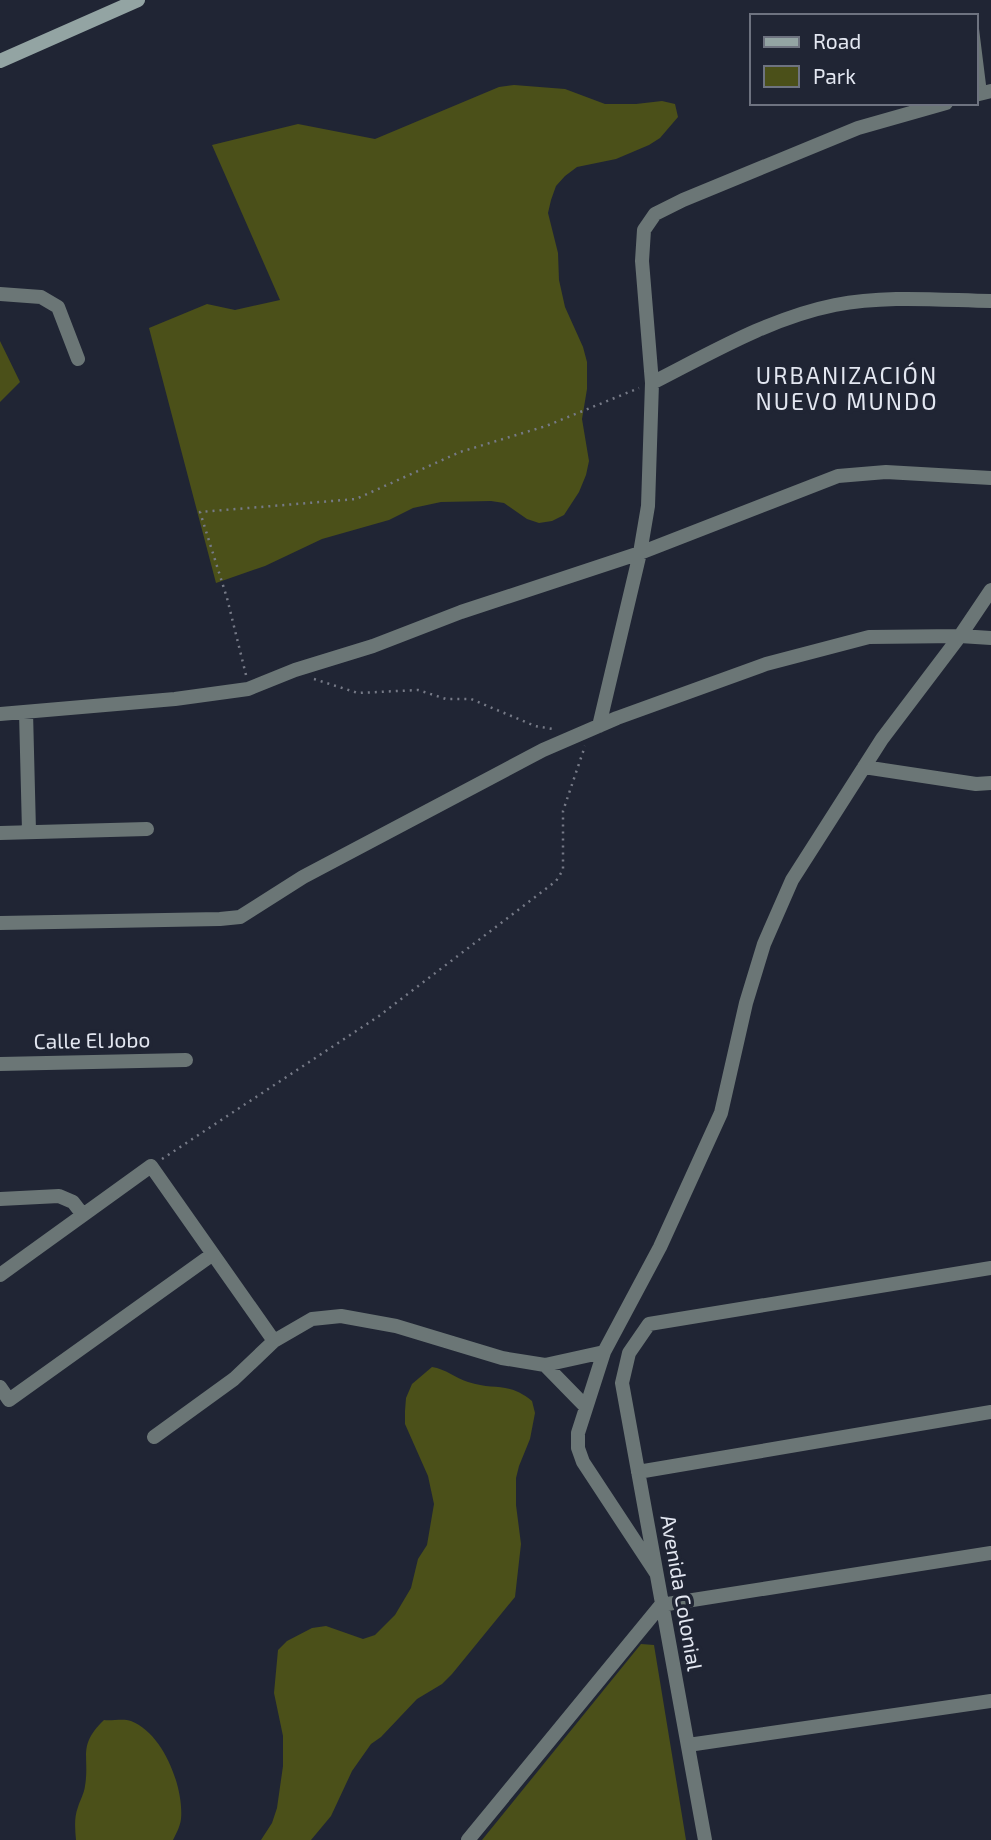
<svg xmlns="http://www.w3.org/2000/svg" width="991" height="1840" viewBox="0 0 991 1840" font-family="'Exo 2',sans-serif">
	<rect width="100%" height="100%" fill="#202534"/>
	<path fill="#4b5019" d="M514,85L565,89L605,104H636L662,101L675,104L678,117L660,138L649,145L616,159L577,167L565,176L556,186L551,200L548,213L558,253L559,280L565,307L583,347L587,362V389L582,419L589,461L586,475L579,492L564,515L552,521L539,523L527,519L504,503L491,501L441,502L413,508L389,520L322,539L265,566L216,583L149,328L207,304L235,310L280,300L212,145L298,124L375,139L499,87Z
		M0,341L20,382L0,402Z
		M432,1367C446,1369 455,1378 468,1382C495,1391 508,1381 532,1401L535,1413L530,1439L519,1466L516,1478V1505L521,1544L515,1597L452,1674L442,1684L417,1699L381,1737L371,1744L352,1771L331,1816L311,1840H261L272,1823L277,1808L283,1766V1736L274,1693L278,1650L287,1641L312,1628L326,1626L363,1639L375,1635L395,1615L411,1588L418,1559L427,1545L434,1504L428,1476L405,1424V1411L406,1398L412,1384Z
		M641,1644L654,1645L686,1840H482Z
		M104,1720C112,1721 124,1718 131,1721C163,1733 184,1787 181,1819C180,1827 176,1834 173,1840H76C75,1829 74,1817 78,1807C80,1800 84,1794 85,1786C90,1756 77,1746 104,1720Z"/>
	<g fill="none" stroke-linecap="round" stroke-linejoin="round">
		<path stroke="#767a87" stroke-width="2.5" stroke-dasharray="2 5" stroke-linecap="butt" d="M246,675L227,598L200,512L356,499L460,452L546,426L639,388
			M314,679L358,693L418,690L446,699H471L535,726L553,729
			M162,1159L379,1016L556,881L563,870V811L585,746"/>
		<path stroke="#6b7676" stroke-width="8" d="M975,29L983,93"/>
		<path stroke="#6b7676" stroke-width="14" d="M975,95L991,91
			M0,294L41,297L58,307L78,359
			M652,383C711,353 770,318 835,305C886,295 939,300 991,301
			M26,712L29,831
			M0,714L175,699L248,689L295,670L373,646L461,612L640,553L838,476L886,472L991,478
			M599,726L640,553L648,506L652,383L642,261L644,230L655,214L683,200L858,128L946,103
			M864,767L976,784L991,783
			M0,833L147,829
			M0,923L220,919L240,917L303,877L543,750L617,718L766,664L869,637L960,636L991,638
			M0,1064L186,1060
			M0,1199L59,1196L73,1202L83,1215
			M0,1275L151,1166L274,1341L234,1379L154,1437
			M274,1341L312,1319L341,1316L396,1326L502,1358L545,1365L604,1352
			M545,1365L586,1407
			M0,1387L9,1400L213,1254
			M638,1472L991,1412
			M656,1573L583,1462L578,1448V1433L604,1352L660,1247L721,1113L746,1003L764,944L792,880L882,739L960,636L991,590
			M688,1745L991,1701
			M468,1840L661,1605L991,1553
			M705,1840L622,1383L629,1353L649,1324L991,1268"/>
		<path stroke="#93a4a3" stroke-width="14" d="M0,61L138,0"/>
	</g>
	<g text-anchor="middle" stroke-width="7" stroke-linejoin="round" paint-order="stroke">
		<g font-size="21" fill="#e3e7f1" stroke="#202534">
			<text transform="translate(92 1041) rotate(-1)" y="7">Calle El Jobo</text>
			<text transform="translate(681 1593) rotate(80)" y="7">Avenida Colonial</text>
		</g>
		<g font-size="23" letter-spacing="2" fill="#e3e7f1" stroke="#202534">
			<text x="847" y="384">URBANIZACIÓN<tspan x="847" dy="26">NUEVO MUNDO</tspan></text>
		</g>
	</g>
	<rect x="750" y="14" width="228" height="91" fill="#202534" stroke="#6e7380" stroke-width="2"/>
	<rect x="764" y="37" width="35" height="10" fill="#93a4a3" stroke="#6e7380" stroke-width="2"/>
	<text x="813" y="49" font-size="21" fill="#e3e7f1">Road</text>
	<rect x="764" y="66" width="35" height="21" fill="#4b5019" stroke="#6e7380" stroke-width="2"/>
	<text x="813" y="84" font-size="21" fill="#e3e7f1">Park</text>
</svg>
